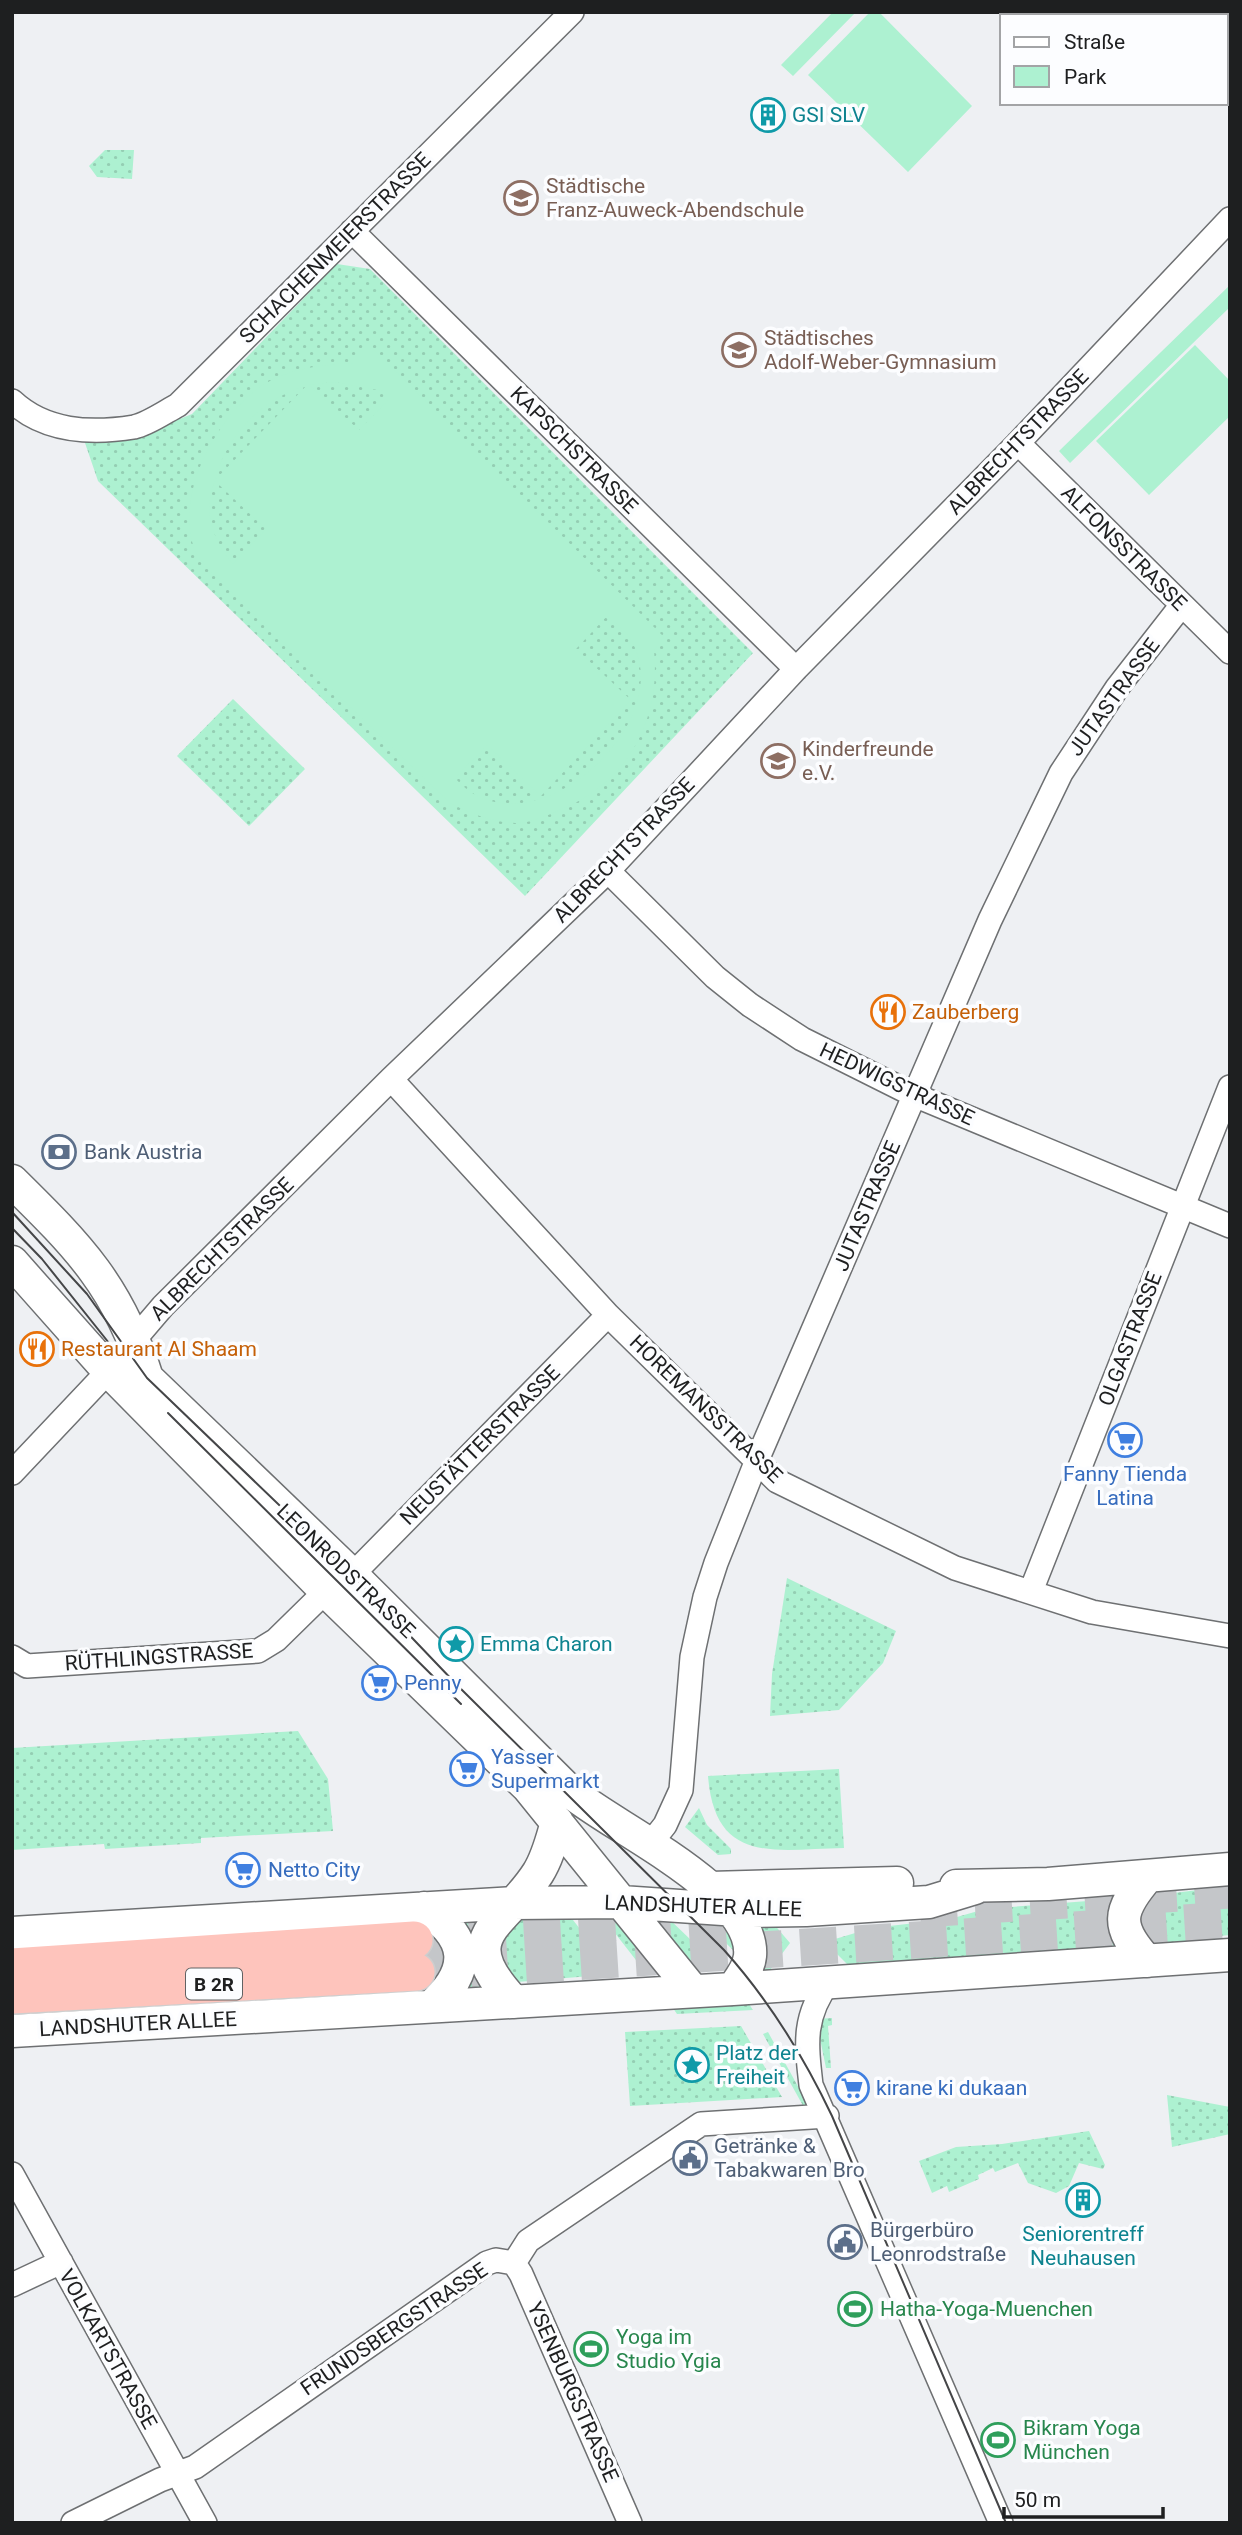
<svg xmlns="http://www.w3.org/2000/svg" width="1242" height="2535" viewBox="0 0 1242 2535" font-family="Roboto,sans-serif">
	<defs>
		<pattern id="green-dots" width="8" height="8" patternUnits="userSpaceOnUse" patternTransform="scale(1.75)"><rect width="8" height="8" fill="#adf1d1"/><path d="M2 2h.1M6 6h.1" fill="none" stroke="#94ceb3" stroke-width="1.8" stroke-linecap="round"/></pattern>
	</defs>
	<rect width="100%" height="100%" fill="#eef0f3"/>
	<path fill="url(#green-dots)" d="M105,150H134L132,179L97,177L89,166Z
		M337,264L370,269L753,653L525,896L98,481L84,440L147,432L192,414Z
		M233,699L305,769L249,826L177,756Z
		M787,1578L896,1631L883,1663L839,1710L770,1716L772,1674Z
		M298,1731L328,1779L333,1831L201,1838V1843L105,1849L104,1844L12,1850V1748Z
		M839,1769L844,1848C776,1849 715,1866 708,1776Z
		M699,1808L707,1825L731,1849V1854L718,1855L685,1827Z
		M1230,1886V1935C1198,1937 1167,1961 1141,1933L1139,1904L1150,1896Z
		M1114,1899L1123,1950L852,1969L825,1942L872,1928L950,1919L985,1909Z
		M597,1910H613L659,1972L646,1973Z
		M566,1911L615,1974L517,1982L505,1977L492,1945L510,1920Z
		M490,1914V1988L457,1994L450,1917Z
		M649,1915L666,1916L719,1967L694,1970Z
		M699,1917L721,1919L735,1941L733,1950Z
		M772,1922L790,1943L767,1974L763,1972C770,1954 770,1940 757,1925Z
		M747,2001L753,2010L677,2014L670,2004Z
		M832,2018V2025L828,2026L831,2068H826L816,2019Z
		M741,2026L782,2097L630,2106L625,2032Z
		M768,2032L811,2110L806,2111L763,2034Z
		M1167,2095L1230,2107V2134L1172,2147Z
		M1089,2131L1105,2165L1103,2169L1079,2163L1069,2186L1056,2193L1028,2183L1018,2163L995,2172L993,2168L978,2175L979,2179L949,2192L947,2186L932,2193L919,2161L956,2147L1002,2144Z"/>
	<path fill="#adf1d1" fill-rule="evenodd" d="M833,12H856L793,76L781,65Z
		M870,12H879L972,106L908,172L808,75Z
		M1230,285V307L1070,463L1059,451Z
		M1195,345L1230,381V416L1149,495L1096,441Z
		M370,346L664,637L654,650C661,720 628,782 562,809C549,815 531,823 516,823C493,823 470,813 450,803L209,570C204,563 196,556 194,548C175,494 216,418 260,387C289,368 320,365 353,363ZM334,382L383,391L390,398L359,430L309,385ZM307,385L216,479H215C228,433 261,400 307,385ZM215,481L266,529L233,564C213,542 202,509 215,481ZM607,616C618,625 630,634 635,648C672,733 524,858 455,778L487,745L541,796L631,700L576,649Z"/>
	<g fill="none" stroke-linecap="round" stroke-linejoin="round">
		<path stroke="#c4c6c9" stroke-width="37" stroke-dasharray="37 18" stroke-linecap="butt" d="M920,1909L1230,1890
			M414,1940L747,1920
			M416,1972L1230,1920"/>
		<g stroke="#6e7072" stroke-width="26">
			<path id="minor" d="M352,231L796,669
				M12,401C45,432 90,434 134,427C148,424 165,412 178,405L572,12
				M1018,443L1230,652
				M608,871L715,977L750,1005L802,1039L914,1095L1230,1226
				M391,1079L608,1315L777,1481L955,1568L1092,1612L1230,1636
				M12,1473L99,1381L163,1306L391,1079L608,871L796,669L1018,443L1230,219
				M352,1575L608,1315
				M1031,1591L1230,1087
				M12,1657L27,1666L258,1651L276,1640L326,1591
				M650,1844L665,1825L681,1790L692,1657L705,1597L716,1563L757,1460L990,920L1061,773L1117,688L1181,606
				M830,1980C803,2016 806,2042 811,2085L1001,2523
				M12,2174L205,2523
				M514,2263L528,2241L701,2124L827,2116
				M514,2263L521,2274L630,2523
				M12,2285L61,2262
				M73,2523L160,2480L195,2467L487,2263L496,2260L514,2263"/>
		</g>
		<g stroke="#6e7072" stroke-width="35">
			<path id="secondary" d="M12,1181C79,1247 119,1287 147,1378L352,1575L567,1789C609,1826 756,1891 750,1956C749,1968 740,1979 733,1989
				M12,1262L108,1370L326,1591L528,1787L693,1991
				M956,1886L1048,1884L1230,1869
				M710,1888L897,1883
				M424,1908C470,1938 472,1970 432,2006
				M12,1933L513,1903L621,1902L752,1911L806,1910L929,1902L975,1888
				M1147,1961C1115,1926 1118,1911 1147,1877
				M514,2002C451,1934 503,1928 538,1873C548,1857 552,1839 557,1822
				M12,2031L733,1989L1230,1955"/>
		</g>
		<g stroke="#cecece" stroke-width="40">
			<path id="trunk" d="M12,1967L414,1940
				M12,1995L416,1972"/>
		</g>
		<use href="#minor" stroke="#fff" stroke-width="23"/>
		<use href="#secondary" stroke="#fff" stroke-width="32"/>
		<use href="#trunk" stroke="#fec4bc" stroke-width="37"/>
		<path stroke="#454648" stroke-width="2" d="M12,1212L87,1294L147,1378L352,1575L458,1686L724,1950C769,2000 803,2055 832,2116L1006,2523
			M12,1228L42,1259L109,1343
			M168,1413L461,1704"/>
	</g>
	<defs>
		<g id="building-ring" transform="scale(1.75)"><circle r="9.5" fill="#fcfdff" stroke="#0f9aa8" stroke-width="1.5"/><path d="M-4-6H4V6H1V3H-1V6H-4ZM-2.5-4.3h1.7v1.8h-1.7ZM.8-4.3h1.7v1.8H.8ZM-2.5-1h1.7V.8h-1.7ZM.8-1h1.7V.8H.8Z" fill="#0f9aa8"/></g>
		<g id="school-ring" transform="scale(1.75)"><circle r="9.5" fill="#fcfdff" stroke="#8d6e63" stroke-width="1.5"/><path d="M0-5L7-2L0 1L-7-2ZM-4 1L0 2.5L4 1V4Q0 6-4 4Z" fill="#8d6e63"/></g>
		<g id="restaurant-ring" transform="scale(1.75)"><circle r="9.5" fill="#fcfdff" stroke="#e8710a" stroke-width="1.5"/><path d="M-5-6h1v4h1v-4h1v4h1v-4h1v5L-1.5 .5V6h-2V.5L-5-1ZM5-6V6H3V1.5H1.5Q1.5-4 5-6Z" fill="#e8710a"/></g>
		<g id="bank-ring" transform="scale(1.75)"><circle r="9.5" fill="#fcfdff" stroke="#5c6f8a" stroke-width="1.5"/><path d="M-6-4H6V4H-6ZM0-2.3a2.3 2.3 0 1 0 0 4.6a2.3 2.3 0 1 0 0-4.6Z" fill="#5c6f8a"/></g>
		<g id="supermarket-ring" transform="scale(1.75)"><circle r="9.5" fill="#fcfdff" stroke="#3f7fe0" stroke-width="1.5"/><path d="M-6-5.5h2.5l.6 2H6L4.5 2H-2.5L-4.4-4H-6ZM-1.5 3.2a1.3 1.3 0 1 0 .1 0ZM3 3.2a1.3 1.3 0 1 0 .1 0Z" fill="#3f7fe0"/></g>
		<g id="sight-ring" transform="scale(1.75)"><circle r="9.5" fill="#fcfdff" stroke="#0f9aa8" stroke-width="1.5"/><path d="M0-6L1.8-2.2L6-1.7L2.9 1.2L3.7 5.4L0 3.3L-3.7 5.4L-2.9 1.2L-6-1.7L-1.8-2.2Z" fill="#0f9aa8"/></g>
		<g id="civic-ring" transform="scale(1.75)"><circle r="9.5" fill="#fcfdff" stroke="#5c6f8a" stroke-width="1.5"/><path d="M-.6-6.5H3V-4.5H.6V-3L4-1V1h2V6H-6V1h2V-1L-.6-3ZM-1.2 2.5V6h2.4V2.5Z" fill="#5c6f8a"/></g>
		<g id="stadium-ring" transform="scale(1.75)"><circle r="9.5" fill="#fcfdff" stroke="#2e9e5b" stroke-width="1.5"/><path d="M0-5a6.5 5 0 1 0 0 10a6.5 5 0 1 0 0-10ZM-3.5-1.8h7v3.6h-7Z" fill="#2e9e5b"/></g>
	</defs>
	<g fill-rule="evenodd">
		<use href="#building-ring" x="768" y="115"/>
		<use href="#school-ring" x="521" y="198"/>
		<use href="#school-ring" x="739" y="350"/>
		<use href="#school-ring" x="778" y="761"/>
		<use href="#restaurant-ring" x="888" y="1012"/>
		<use href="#bank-ring" x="59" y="1152"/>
		<use href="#restaurant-ring" x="37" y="1349"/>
		<use href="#supermarket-ring" x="1125" y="1440"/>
		<use href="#sight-ring" x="456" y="1644"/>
		<use href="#supermarket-ring" x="379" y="1683"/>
		<use href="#supermarket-ring" x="467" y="1769"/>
		<use href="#supermarket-ring" x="243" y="1870"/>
		<use href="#sight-ring" x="692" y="2065"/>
		<use href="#supermarket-ring" x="852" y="2088"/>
		<use href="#civic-ring" x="690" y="2158"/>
		<use href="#building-ring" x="1083" y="2200"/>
		<use href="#civic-ring" x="845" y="2242"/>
		<use href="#stadium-ring" x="855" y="2309"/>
		<use href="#stadium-ring" x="591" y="2349"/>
		<use href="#stadium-ring" x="998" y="2440"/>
	</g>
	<g text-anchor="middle" stroke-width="7" stroke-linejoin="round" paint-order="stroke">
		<rect fill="#fcfdff" stroke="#616263" stroke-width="2" x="186" y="1968.5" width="56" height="31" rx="5"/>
		<g font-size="19" font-weight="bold" fill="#1e1f20">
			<text x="214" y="1991">B 2R</text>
		</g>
		<g font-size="21" fill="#0d838f" stroke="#fcfdff" text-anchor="start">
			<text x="792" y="122">GSI SLV</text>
			<text x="480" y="1651">Emma Charon</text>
			<text x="716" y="2060">Platz der<tspan x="716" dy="24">Freiheit</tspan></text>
			<text x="1083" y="2241" text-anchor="middle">Seniorentreff<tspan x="1083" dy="24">Neuhausen</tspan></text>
		</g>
		<g font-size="21" fill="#785e54" stroke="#fcfdff" text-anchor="start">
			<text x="546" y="193">Städtische<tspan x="546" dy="24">Franz-Auweck-Abendschule</tspan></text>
			<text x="764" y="345">Städtisches<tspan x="764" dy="24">Adolf-Weber-Gymnasium</tspan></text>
			<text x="802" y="756">Kinderfreunde<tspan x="802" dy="24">e.V.</tspan></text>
		</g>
		<g font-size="21" fill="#1e1f20" stroke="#fcfdff">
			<text transform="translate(335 248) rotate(-45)" y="7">SCHACHENMEIERSTRASSE</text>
			<text transform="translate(1018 442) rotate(-46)" y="7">ALBRECHTSTRASSE</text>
			<text transform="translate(574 450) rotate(45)" y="7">KAPSCHSTRASSE</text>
			<text transform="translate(1124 548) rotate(45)" y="7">ALFONSSTRASSE</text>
			<text transform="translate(1114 697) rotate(-54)" y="7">JUTASTRASSE</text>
			<text transform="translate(624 850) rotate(-46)" y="7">ALBRECHTSTRASSE</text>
			<text transform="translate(897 1084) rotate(25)" y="7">HEDWIGSTRASSE</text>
			<text transform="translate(867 1206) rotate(-67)" y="7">JUTASTRASSE</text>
			<text transform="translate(222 1249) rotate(-45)" y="7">ALBRECHTSTRASSE</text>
			<text transform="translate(1130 1339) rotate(-69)" y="7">OLGASTRASSE</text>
			<text transform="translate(706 1409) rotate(44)" y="7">HOREMANSSTRASSE</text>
			<text transform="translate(480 1445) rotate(-45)" y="7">NEUSTÄTTERSTRASSE</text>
			<text transform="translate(346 1571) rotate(44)" y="7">LEONRODSTRASSE</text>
			<text transform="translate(159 1657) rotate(-4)" y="7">RÜTHLINGSTRASSE</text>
			<text transform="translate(703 1906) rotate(2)" y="7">LANDSHUTER ALLEE</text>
			<text transform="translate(138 2024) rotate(-3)" y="7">LANDSHUTER ALLEE</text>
			<text transform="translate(394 2329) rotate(-34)" y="7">FRUNDSBERGSTRASSE</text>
			<text transform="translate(108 2349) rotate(61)" y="7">VOLKARTSTRASSE</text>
			<text transform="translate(573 2392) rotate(66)" y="7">YSENBURGSTRASSE</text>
		</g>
		<g font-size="21" fill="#c56008" stroke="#fcfdff" text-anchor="start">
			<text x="912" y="1019">Zauberberg</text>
			<text x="61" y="1356">Restaurant Al Shaam</text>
		</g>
		<g font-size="21" fill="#4e5e75" stroke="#fcfdff" text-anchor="start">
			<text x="84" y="1159">Bank Austria</text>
			<text x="714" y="2153">Getränke &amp;<tspan x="714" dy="24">Tabakwaren Bro</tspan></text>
			<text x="870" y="2237">Bürgerbüro<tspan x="870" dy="24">Leonrodstraße</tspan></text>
		</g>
		<g font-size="21" fill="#366cbe" stroke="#fcfdff" text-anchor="start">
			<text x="1125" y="1481" text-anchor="middle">Fanny Tienda<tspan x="1125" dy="24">Latina</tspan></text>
			<text x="404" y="1690">Penny</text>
			<text x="491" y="1764">Yasser<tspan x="491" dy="24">Supermarkt</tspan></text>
			<text x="268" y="1877">Netto City</text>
			<text x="876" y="2095">kirane ki dukaan</text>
		</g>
		<g font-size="21" fill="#27864d" stroke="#fcfdff" text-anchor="start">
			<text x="880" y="2316">Hatha-Yoga-Muenchen</text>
			<text x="616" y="2344">Yoga im<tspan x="616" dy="24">Studio Ygia</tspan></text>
			<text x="1023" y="2435">Bikram Yoga<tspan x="1023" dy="24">München</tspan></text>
		</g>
	</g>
	<rect width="1242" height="2535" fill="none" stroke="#1e1f20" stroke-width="28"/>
	<rect x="1000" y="14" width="228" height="91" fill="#fcfdff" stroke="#a3a4a6" stroke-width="2"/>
	<rect x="1014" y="37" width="35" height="10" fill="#ffffff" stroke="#a3a4a6" stroke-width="2"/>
	<text x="1064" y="49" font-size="21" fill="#1e1f20">Straße</text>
	<rect x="1014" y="66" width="35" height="21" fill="#adf1d1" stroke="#a3a4a6" stroke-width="2"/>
	<text x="1064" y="84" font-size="21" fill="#1e1f20">Park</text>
	<path d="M1004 2507v10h159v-10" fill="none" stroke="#1e1f20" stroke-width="3.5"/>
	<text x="1014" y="2507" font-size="21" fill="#1e1f20" stroke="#fcfdff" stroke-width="5" paint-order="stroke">50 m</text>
</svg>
